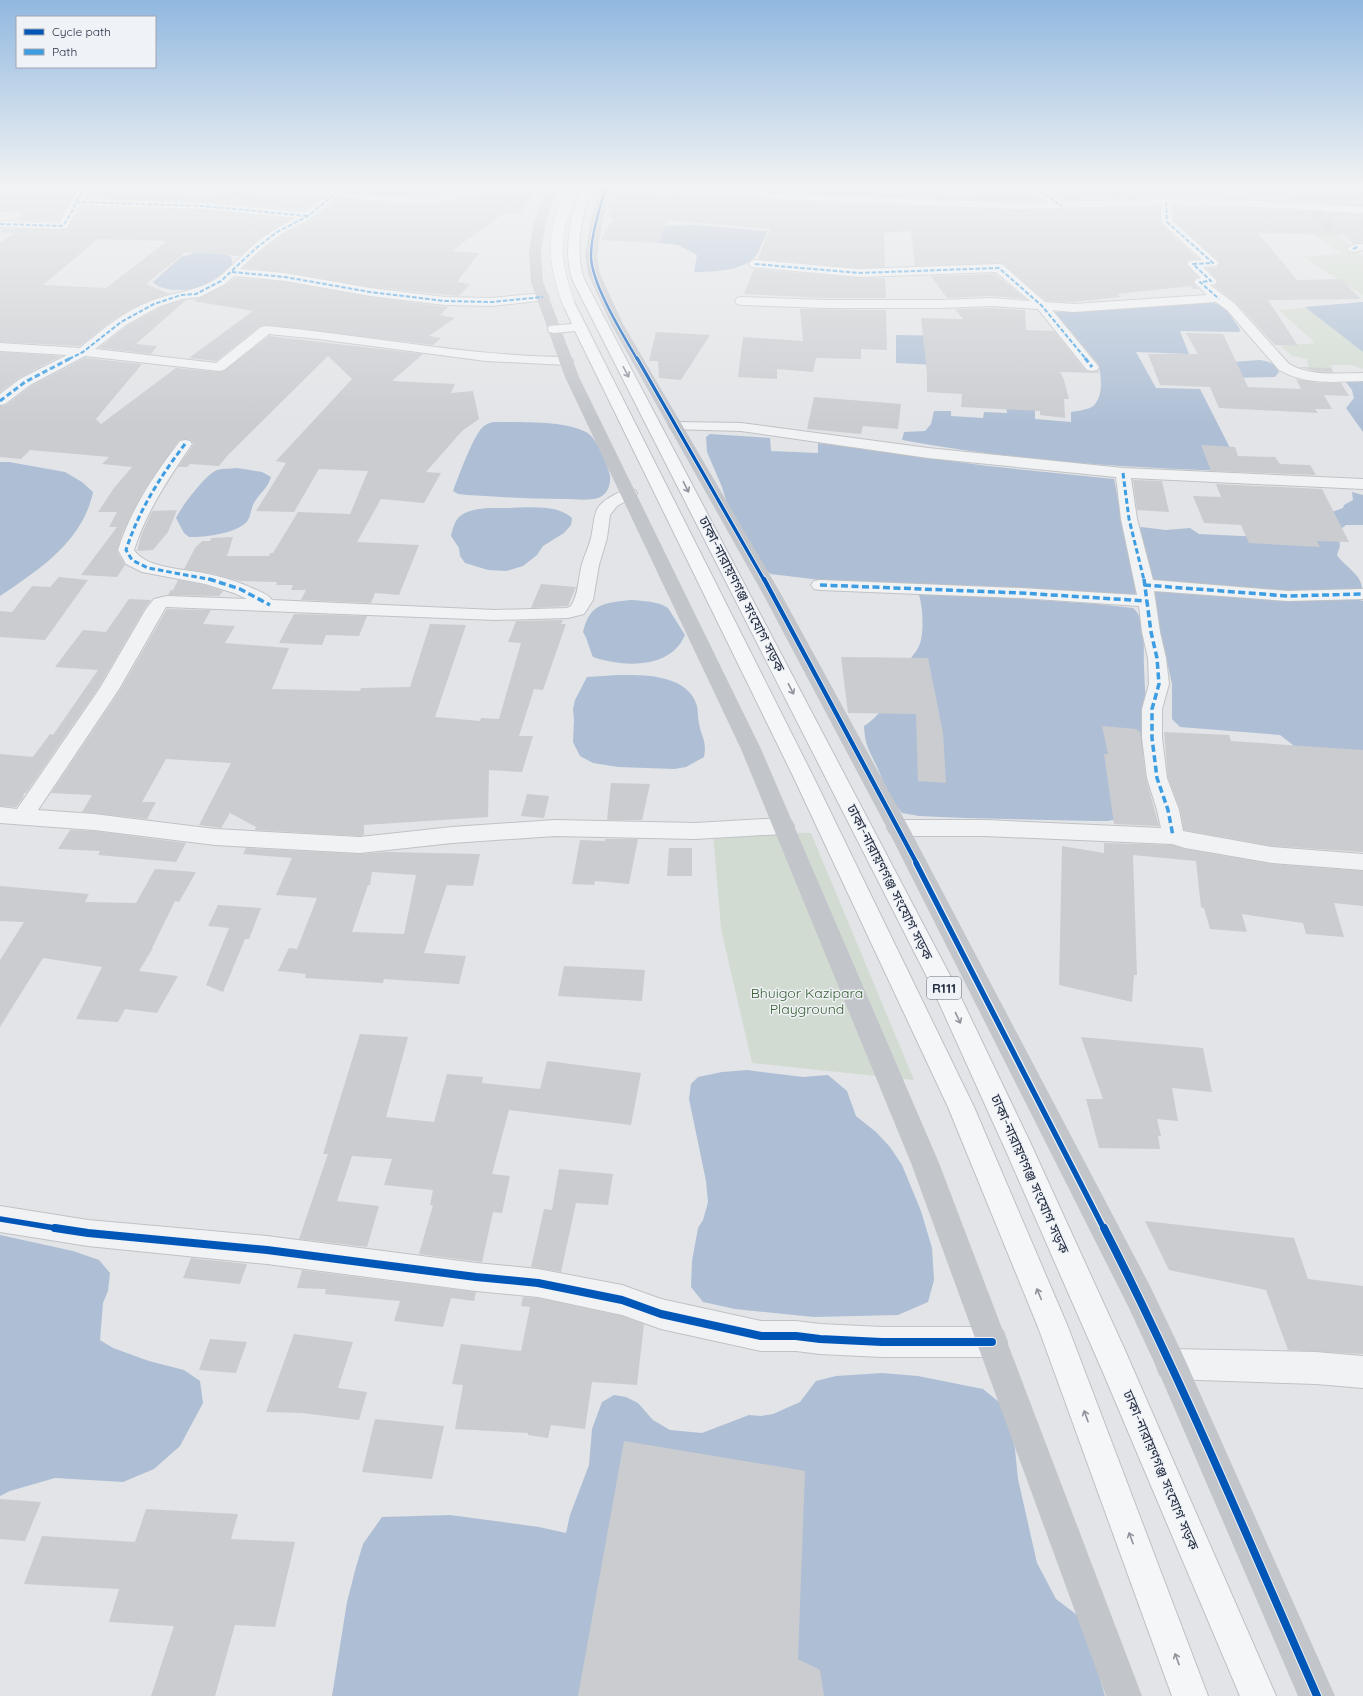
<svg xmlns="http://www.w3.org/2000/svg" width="1363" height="1696" viewBox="0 0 1363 1696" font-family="Quicksand,'Noto Sans Bengali',sans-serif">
	<rect width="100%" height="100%" fill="#e2e4e7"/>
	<path fill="#d2dbd1" d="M1331,230L1363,256V295L1303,257L1341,254L1312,233Z
		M1363,303V369L1351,365H1331L1335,377L1310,376L1307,359L1292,356L1281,346L1315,343L1279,310Z
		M713,832L811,833L914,1080L752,1063L721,929Z"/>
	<path fill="#aebfd5" d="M694,225L768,231C764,238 761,247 757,254C746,271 712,272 694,272L697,255L678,245L650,242L664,226Z
		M201,251L227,255L231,257L233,265C229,269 225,275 221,279C208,289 164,296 153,282L181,257Z
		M1193,302C1225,302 1222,304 1240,329L1239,332L1180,331L1189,354L1136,352L1156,388L1200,389L1230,448L1236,471C1124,468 1012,460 902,440L904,432L925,431L931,424L934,411H951V416L983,418L984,412L1007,413L1006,402L1035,404V419L1071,422V412C1077,411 1084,410 1090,408C1104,401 1102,376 1098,364L1055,312Z
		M1363,302V352L1305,307Z
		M896,335L954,336L958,366L896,363Z
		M1259,360C1268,361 1275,363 1279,372L1275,377L1231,378L1233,362Z
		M1363,380V432L1346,408L1354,398L1352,390L1345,381Z
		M499,422C522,422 566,421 586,432C597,438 608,464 610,476C611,485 607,495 598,498C588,501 575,499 565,499C532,499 500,497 468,495L458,494L453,491C458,478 474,433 484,426C489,422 494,422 499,422Z
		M710,434L770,438L771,451L818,453V443L988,466L1114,479L1136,594L1126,595L828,581L771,574L761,567L728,507L722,487L707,452L706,437Z
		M0,462H9L65,472L82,482L93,492C83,541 39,570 0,596Z
		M237,468L262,472L271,477C267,490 260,492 254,503C251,508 251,515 248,520C240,533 203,538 189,537L184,533L176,518C182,506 205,475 217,470C223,468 231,469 237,468Z
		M1352,492L1363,495V525H1346L1342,528L1339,537L1340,546L1337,555C1345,567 1363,575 1362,590L1308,593L1150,582L1135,529L1141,527L1166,530L1190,528L1199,534L1263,537L1343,508L1344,505L1353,500Z
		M504,508C524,508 556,503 572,518L571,525L564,533L543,546L537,555L523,566L506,571L488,570L465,563L460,556L459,548L451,536C452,530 454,523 458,518C468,507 490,508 504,508Z
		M1154,589L1276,600C1282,600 1289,601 1295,601C1315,601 1344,593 1363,601V850L1300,765L1293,745L1280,735L1180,727L1172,719V684L1160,630Z
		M918,592L1097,604L1133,608C1147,619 1143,651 1144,667C1145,697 1149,729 1142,759C1138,779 1129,799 1123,818L1108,821H1093L964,818L919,816L902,813C889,797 886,788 878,769C870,751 865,747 864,726C885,714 898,682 910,661C912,655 915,654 918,648C925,637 923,604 918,592Z
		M631,600C643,601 658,601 668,608L685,635C670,670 623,667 593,657C589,648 588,640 583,632C590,603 604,603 631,600Z
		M618,675C644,675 688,674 697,706C698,712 698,718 699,724C702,738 707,742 704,757L686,767L674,769L618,767L593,763L580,756L573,742L574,720L573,709L575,700L587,677Z
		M747,1070L803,1077L828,1075L847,1091L856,1116L876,1132L890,1147L902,1165L921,1211L932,1248L934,1280L928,1302L898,1315L814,1317L735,1309L703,1302L691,1287L692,1261L698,1228L703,1220L708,1202L706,1181L689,1099L691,1084L698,1077L722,1072Z
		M0,1235L73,1251L99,1260L110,1273L108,1291L103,1303L100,1340L113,1348L149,1361L184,1370L200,1381L203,1403L180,1446L154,1469L123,1482L55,1478L10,1491L0,1496Z
		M882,1373L918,1376L983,1389L999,1402L1008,1420L1015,1449L1018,1479L1037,1563L1056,1599L1077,1615L1085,1628L1105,1696H332L347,1602L356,1567L363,1544L382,1517L450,1515L539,1527L566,1533L570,1515L589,1465L592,1429L602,1402L614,1395L626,1397L638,1403L653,1420L670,1430L702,1433L749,1415L761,1416L773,1414L800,1402L816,1381L836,1376Z"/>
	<path fill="#caccd0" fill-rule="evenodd" d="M13,187L73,189L76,187H142L158,188L164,192L275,194L321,198L306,210L203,202L86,198L91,191L84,187L80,189L72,197L59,221L16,220L23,213L0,212V193Z
		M288,187H375L373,189L426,192L430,187H468L426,197Z
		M637,187L647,188L653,192L789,202L1019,210L1160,207V223L1198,259L1189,260L1186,264L1198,277L1195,278L1193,282L1198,289H1193L1191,286L1117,294L1121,297L1072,302L1046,301L1003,264L915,266L911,231L884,233L885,267L859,268L758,259L770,229L668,220L658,243L601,240L613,218L607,217L612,210H607L612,189L636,190Z
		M712,187H934V191L977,195L976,187H1027L1031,193L1043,201L1019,202L789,192Z
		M1041,187H1128L1129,190H1181L1179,187L1221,188L1227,198L1283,200L1278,193L1293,194L1288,187H1363V206L1238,198H1166L1062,200Z
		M486,190L490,192H533L522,214H503L452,251L479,253L457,282L470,284L459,296L370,287L285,272L243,268L260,252L282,235L313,219L337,199L426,206L460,199Z
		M81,207L203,210L290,219L260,238L240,256L186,252L146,284L170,294L150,300L131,309L113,320L80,346L0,342V243L15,233L0,232L4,229H67ZM98,239L167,241L106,288L43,285Z
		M1174,207L1238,208L1363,214V242L1353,244L1344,235L1258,233L1297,280L1341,279L1361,299L1268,300L1298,346L1275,345L1236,303L1214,286L1216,285L1218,281L1206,268H1217L1220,263L1174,220Z
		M754,269L859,278H885L886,298H826L744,294Z
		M995,274L1026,299L992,296L947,298L931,276Z
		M235,278L285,282L370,297L448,307L440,315L455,318L429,336L441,338L433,345L266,325L260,326L216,361L189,358L253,311L193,301L226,285Z
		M182,300H186L136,344L157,346L151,354L99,348L127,326L159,308Z
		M992,308L1025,310L1026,330L1054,331L1086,371L1092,372L1098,371L1099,373L1060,372L1064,380L1069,399H1064L1065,418L1040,415V411L961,407L962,394L927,392V374L921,318L963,319L955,309Z
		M800,309L886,310L887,350L861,349V359L816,358L813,372L777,369V379L738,377L743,337L803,341Z
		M656,332L710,335L681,380L659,378L658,361H649Z
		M1186,333L1223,334L1248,387L1301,389L1296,379L1320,383H1341L1349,396L1324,395L1332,409H1315L1318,413L1219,408L1210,387L1160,385L1148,354H1198Z
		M269,336L423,354L392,381L455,384L451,393L473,391L479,419L462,431L426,472L441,473L424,503L381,499L357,542L419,545L399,595L375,593L371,603L301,600L306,590H291L293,585H276L277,582L240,581L214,574L184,569L195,548L202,541H210L211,538L233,537L227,556H269L270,553H273L298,512L350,514L368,471L319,469L294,512L256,511L286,463L276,461L352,379L328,356L228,455L219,466L190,464L187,467H178L194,444L190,440L185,439L179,440L143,492L122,534L117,551L125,565L117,577L81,575L117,527H109L117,512H98L114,488L132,467L102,464L109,457L30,450L21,459L0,457V406L6,405L31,386L85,358L142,364L96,419L101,424L176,368L219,372L224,371Z
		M0,352L61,356L19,378L0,392Z
		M1298,367L1331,368L1333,372L1316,371Z
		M814,397L901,404L898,429L863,426L861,434L807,429Z
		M1201,445L1235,447L1238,456L1275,457L1280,464L1310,465L1316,475L1211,471Z
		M1133,480L1162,481L1169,512L1137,510Z
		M1216,484L1322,489L1349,542L1317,541L1320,547L1249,543L1241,525L1204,523L1193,496L1221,497Z
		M177,510L168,532L153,550L137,551L141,536L152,511Z
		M59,577L88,580L45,640L0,637V611L12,612L32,586L50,587Z
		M178,580L205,585L223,591L219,596L168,595L171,590H173Z
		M541,584L576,587L568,606L531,608Z
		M129,599L151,600L145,608L99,687L26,793H24L23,798L16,807L0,806V754L33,757L50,734L53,735L98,670L55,667L83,630L106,632Z
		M167,609L211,610L203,624L235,626L225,643L289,648L272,689L360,691L361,688L410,687L430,624L466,625L435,717L480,721L481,718L499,719L521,643L508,642L516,621L563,620L561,624H566L543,690L534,689L519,736H533L522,772L489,770L488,817L364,825V835L360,836L255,830L256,827L230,813L221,828L199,825L231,763L166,759L142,802H156L147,819L82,812L92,795L51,793L120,690Z
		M294,614L367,616L359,636L326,635L322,645L279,643Z
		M841,657L928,658L943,733L946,783L918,781L916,714L848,713Z
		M1102,726L1137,729L1138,731H1140L1146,778L1159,826L1114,824L1104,754H1108Z
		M1164,732L1229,735L1231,741L1363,750V852L1272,846L1184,830L1180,809L1168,778Z
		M611,783L650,784L642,820H607Z
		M527,794L549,796L544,818L521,816Z
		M70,830L94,831L186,843L176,862L98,855L100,851L58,849Z
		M605,839H638L629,884L595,881L594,885L572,884L580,840L605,841Z
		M1104,843L1172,845L1185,849L1272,864L1363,871V906L1334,903L1344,937L1306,934L1303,923L1242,914L1247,932L1210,929L1204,908L1201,907L1196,861L1133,855L1137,975H1134L1132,1002L1059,985L1062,846L1104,853Z
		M246,848L360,854L385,852L480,854L473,886L447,885L424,953L466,956L459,984L384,979L383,983L305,978L306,974L278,971L289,948L297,949L317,898L276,895L292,858L243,854ZM372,872L416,875L404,934L352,932L368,885H370Z
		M669,848H692V876H667Z
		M155,869L196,872L179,902L175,901L152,948H153L139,971L178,976L157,1013L125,1009L118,1022L76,1019L102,967L43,958L0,1027V960L24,922L0,921V886L89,894L85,902L136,903Z
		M218,905L261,908L249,939H245L223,992L206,985L229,928L208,926Z
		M564,966L645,970L642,1001L558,996Z
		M360,1034L408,1037L386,1117L434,1122L447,1074L483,1077L482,1083L540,1089L547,1061L641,1073L631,1125L509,1110L492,1174L510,1176L502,1213L493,1212L482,1262L419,1254L433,1205H430L433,1190L384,1185L392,1159L352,1156L337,1201L379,1206L367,1247L299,1239L328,1154H323Z
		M1081,1037L1203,1048L1212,1092L1172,1088L1178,1121L1157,1119L1161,1136H1158L1160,1149L1099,1148L1086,1099H1103Z
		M559,1169L613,1174L608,1205L576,1203L561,1272L531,1267L544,1209L552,1210Z
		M1145,1221L1294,1238L1308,1279L1363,1286V1354L1288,1350L1266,1290L1169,1270Z
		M191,1258L247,1264L240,1284L183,1278Z
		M302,1270L476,1292L474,1301L451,1298L443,1327L394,1321L400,1301L325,1294L326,1289L297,1288Z
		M523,1297L538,1298L622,1316L644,1324L637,1385L592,1382L585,1429L551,1425L548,1438L528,1435V1433L455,1429L463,1385L452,1384L461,1344L521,1351L530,1307L521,1306Z
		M294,1334L353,1342L338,1388L367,1392L359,1420L302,1413L266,1412Z
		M210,1339L247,1342L236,1373L199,1370Z
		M375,1419L444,1426L432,1479L362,1472Z
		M624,1441L805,1471L798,1659L820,1670L824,1696H578Z
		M0,1499L41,1502L25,1541L0,1539Z
		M146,1509L238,1514L231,1539L295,1542L275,1627L235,1625L215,1696H151L174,1626L109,1622L119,1589L24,1584L42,1536L135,1542Z"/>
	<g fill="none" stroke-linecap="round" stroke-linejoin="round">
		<path stroke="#bcc0c6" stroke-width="12" stroke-dasharray="12 6" stroke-linecap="butt" d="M1314,207L1331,230"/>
		<g stroke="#c0c2c5" stroke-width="2">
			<path id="street" d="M159,187H275L426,199L453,193L472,187H586L581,190H490L486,188L460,198L426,205L337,197L312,218L281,234L259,251L240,269L285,273L370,288L445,297L491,298L543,293L547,294L549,297L547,300L491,306L445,305L370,296L285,281L234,276L225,284L200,297L182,299L158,307L126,325L95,349L216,363L261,327L266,326C366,335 465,356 566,357L571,358L573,361L571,364L566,365L486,361L318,339L269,334L224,370L219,371L85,356L30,385L5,404L0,405V394L20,379L67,355L0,351V343L80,348C102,330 124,311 151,301C173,292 196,292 216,279C228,271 239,258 250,248C264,235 279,227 295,218L203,209L80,205L67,228L63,229L0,227V221L60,223C66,212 73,191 85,188L90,191L83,199L203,203L306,212L325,197L275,193L164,190Z
				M648,187H690L789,194L1019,203L1048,202L1032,192L1028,187H1039L1062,202L1166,199L1238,200L1363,207V213L1238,206L1172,205L1173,221L1219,263L1217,266L1203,267L1217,281L1215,284L1210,285L1235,304L1289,364C1312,377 1338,373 1363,373V381C1334,382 1305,385 1279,370L1227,310L1216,302L1073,312L1052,310L1099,367L1097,370L1092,371L1087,370L1038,309L992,306L941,308H826L741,305L737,304L735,301L737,298L741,297L826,300H941L992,298L1030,301L996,272L859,277L751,267L749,264L751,261L755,260L859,269L999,264L1003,265L1045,302L1073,304L1207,295L1194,282L1196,279L1201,278L1187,264L1189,261L1202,260L1163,224L1161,222V205L1019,209L789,200L653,190Z
				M1357,244H1363V250L1353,252L1349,251L1347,249L1349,247Z
				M676,422L741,423L928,448L1123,468L1363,479V489L1131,478L1137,519L1153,580L1288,591L1363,589V599L1288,601L1154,591L1160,632L1166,658L1169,684L1162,709V738L1167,778L1179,810L1183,831L1272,847L1363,854V870L1272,863L1185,848L1172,844L985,836H898L890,833L887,828L890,823L898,820H985L1161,828L1157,810L1147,778L1142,738V709L1149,684L1148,658L1142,632L1139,606L1021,598L820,590L814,589L811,585L814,581L820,580L1021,588L1137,595L1121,519L1116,477L928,458L741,431L671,429L669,426L671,423Z
				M185,440L190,441L192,444C169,478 147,510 134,550C146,569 187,569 208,574C223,577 240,582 254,589C261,592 268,594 272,600L495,610L567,608L571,606C579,594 578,578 582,564C584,556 589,547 591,538C596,516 591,507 614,495C622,491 626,488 635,490L637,493L635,496L617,506L610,515L607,538L599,565L593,600L584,614L568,618L495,620L166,607L119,689L38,810L94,814L215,829L360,837L452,827L555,820L695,823L783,818L791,821L794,826L791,831L783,834L695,839L555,836L452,843L360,853L215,845L94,830L0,823V807L17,809L100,688L146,609L154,599L167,596L247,599L234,593L205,584L142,572L126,564L118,550C131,509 154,475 180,441Z
				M0,1206L88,1220L267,1236L476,1263L538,1269L622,1285L661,1299L761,1321H796L820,1324L882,1327H992L1003,1331L1007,1342L1003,1353L992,1357H882L820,1354L796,1351H761L661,1329L622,1315L538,1297L476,1291L267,1264L88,1246L0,1232Z
				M1171,1349L1316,1352L1363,1356V1388L1316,1384L1171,1379L1160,1375L1156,1364L1160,1353Z"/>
		</g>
		<g stroke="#bdc1c5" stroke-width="2">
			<path id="primary" d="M581,187H591C582,218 574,247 584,279L954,983L1030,1142L1124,1348L1276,1696H1240L1102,1370L1006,1151L930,983L572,279C563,247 571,218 581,187Z
				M568,298L572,299L574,302L813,776L974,1107L1068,1327L1208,1696H1172L1038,1327L948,1107L793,776L575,331L554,333L549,332L548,329L549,326L572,324L562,302L564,299Z"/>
		</g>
		<use href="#street" fill="#f1f2f4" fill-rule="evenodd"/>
		<path fill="#c2c5ca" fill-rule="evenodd" d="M547,187H557L546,222L541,251L543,282L579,377L761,749L939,1163L1142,1696H1106L911,1163L741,749L565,377L531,282L529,251L534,222Z
			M601,187H611L603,218L597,256L600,274L623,324L781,594L909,828L1150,1286L1182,1353L1335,1696H1298L1160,1375L1128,1306L887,828L763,594L611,324L588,274L585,256L591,218Z"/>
		<use href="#primary" fill="#f5f6f7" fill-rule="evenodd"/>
		<g stroke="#bdc1c5" stroke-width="13" stroke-linecap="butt">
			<path id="primary-bridge" d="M568,302C550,252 555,236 571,187"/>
		</g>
		<use href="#primary-bridge" stroke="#f5f6f7" stroke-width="12"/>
		<path stroke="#3c9de3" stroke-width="2" stroke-dasharray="4.5 2" stroke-linecap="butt" d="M1033,187L1062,206
			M76,202L203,206L307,216
			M1166,202L1167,222L1213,263L1193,264L1211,281L1200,282L1219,299
			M0,224L63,226L73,210L77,199L83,192L97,187
			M1353,249L1357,247
			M755,264L859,273L999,268L1042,306L1086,359
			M232,272L285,277L370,292L445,301L491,302L543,297
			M69,359L83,352L121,322L154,304L181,295L196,294L221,281L255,249L277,232L308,216L335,194"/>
		<path stroke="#3c9de3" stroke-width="3" stroke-dasharray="5.5 3" stroke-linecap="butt" d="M1085,358L1092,367
			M0,401L25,382L71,358
			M185,444C160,477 139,510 126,550L132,560L148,568L213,580
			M1123,473L1129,519L1144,580"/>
		<path stroke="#3c9de3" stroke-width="3.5" stroke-dasharray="7 3.5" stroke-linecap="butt" d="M209,579L240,589L270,605
			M1144,579L1151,632L1157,658L1159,684L1152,709V738L1157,778L1168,810L1173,836
			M820,585L1021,593L1147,601
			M1144,585L1288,596L1363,594"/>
		<g stroke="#eff2f7" stroke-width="4">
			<path id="cycleway-far4" d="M606,187C600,207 591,235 591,256C591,283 623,335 637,359"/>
		</g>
		<g stroke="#eff2f7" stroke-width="5">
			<path id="cycleway-far3" d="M637,358L764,580"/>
		</g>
		<g stroke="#eff2f7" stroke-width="6">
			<path id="cycleway-far2" d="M764,579L917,864"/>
		</g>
		<g stroke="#eff2f7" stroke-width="8">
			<path id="cycleway-far1" d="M916,863L1104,1229
				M0,1219L61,1229"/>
		</g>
		<g stroke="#eff2f7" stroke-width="10">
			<path id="cycleway" d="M55,1228L88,1233L267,1250L476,1277L538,1283L622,1300L661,1314L761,1336H796L820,1339L882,1342H992
				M1104,1228C1182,1380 1248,1539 1317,1696"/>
		</g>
		<use href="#cycleway-far4" stroke="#0057b8" stroke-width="2.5"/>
		<use href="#cycleway-far3" stroke="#0057b8" stroke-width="3.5"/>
		<use href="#cycleway-far2" stroke="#0057b8" stroke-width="4.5"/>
		<use href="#cycleway-far1" stroke="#0057b8" stroke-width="5.5"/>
		<use href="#cycleway" stroke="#0057b8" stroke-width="8"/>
	</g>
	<defs><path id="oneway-shaft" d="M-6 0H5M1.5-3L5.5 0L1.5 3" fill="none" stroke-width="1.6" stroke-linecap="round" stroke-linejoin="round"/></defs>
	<g stroke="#8e939d">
		<use href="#oneway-shaft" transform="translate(626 372) rotate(62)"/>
		<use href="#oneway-shaft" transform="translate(686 487) rotate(63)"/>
		<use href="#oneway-shaft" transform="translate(791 689) rotate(63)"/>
		<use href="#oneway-shaft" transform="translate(958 1018) rotate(65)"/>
		<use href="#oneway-shaft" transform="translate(1039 1294) rotate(-113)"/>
		<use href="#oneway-shaft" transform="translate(1086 1416) rotate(-110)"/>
		<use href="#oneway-shaft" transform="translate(1131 1538) rotate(-110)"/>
		<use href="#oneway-shaft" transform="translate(1177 1659) rotate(-110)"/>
	</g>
	<linearGradient id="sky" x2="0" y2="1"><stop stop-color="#91b8e0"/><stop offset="0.44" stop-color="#f2f3f4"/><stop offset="1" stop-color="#f2f3f4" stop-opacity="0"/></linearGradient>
	<rect width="1363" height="424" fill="url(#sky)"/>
	<g text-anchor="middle" stroke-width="3" stroke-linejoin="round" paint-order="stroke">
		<rect fill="#eff2f7" stroke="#626a79" stroke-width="1" x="927" y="977" width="34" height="22" rx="3"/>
		<g font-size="13" font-weight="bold" fill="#263043">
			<text x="944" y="993">R111</text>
		</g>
		<g font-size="14" fill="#263043" stroke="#eff2f7">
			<text transform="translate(742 594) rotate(63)" y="5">ঢাকা-নারায়ণগঞ্জ সংযোগ সড়ক</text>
			<text transform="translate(890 882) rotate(63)" y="5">ঢাকা-নারায়ণগঞ্জ সংযোগ সড়ক</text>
			<text transform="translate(1030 1174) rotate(66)" y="5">ঢাকা-নারায়ণগঞ্জ সংযোগ সড়ক</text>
			<text transform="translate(1161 1470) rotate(67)" y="5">ঢাকা-নারায়ণগঞ্জ সংযোগ সড়ক</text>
		</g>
		<g font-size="14" fill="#396032" stroke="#eff2f7">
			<text x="807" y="998">Bhuigor Kazipara<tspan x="807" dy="16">Playground</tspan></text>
		</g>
	</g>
	<rect x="16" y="16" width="140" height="52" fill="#eff2f7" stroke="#9fa4af"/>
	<rect x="24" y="29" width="20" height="6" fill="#0057b8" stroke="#9fa4af"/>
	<text x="52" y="36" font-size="12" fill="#263043">Cycle path</text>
	<rect x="24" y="49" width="20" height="6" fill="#3c9de3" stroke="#9fa4af"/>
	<text x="52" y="56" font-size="12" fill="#263043">Path</text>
</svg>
